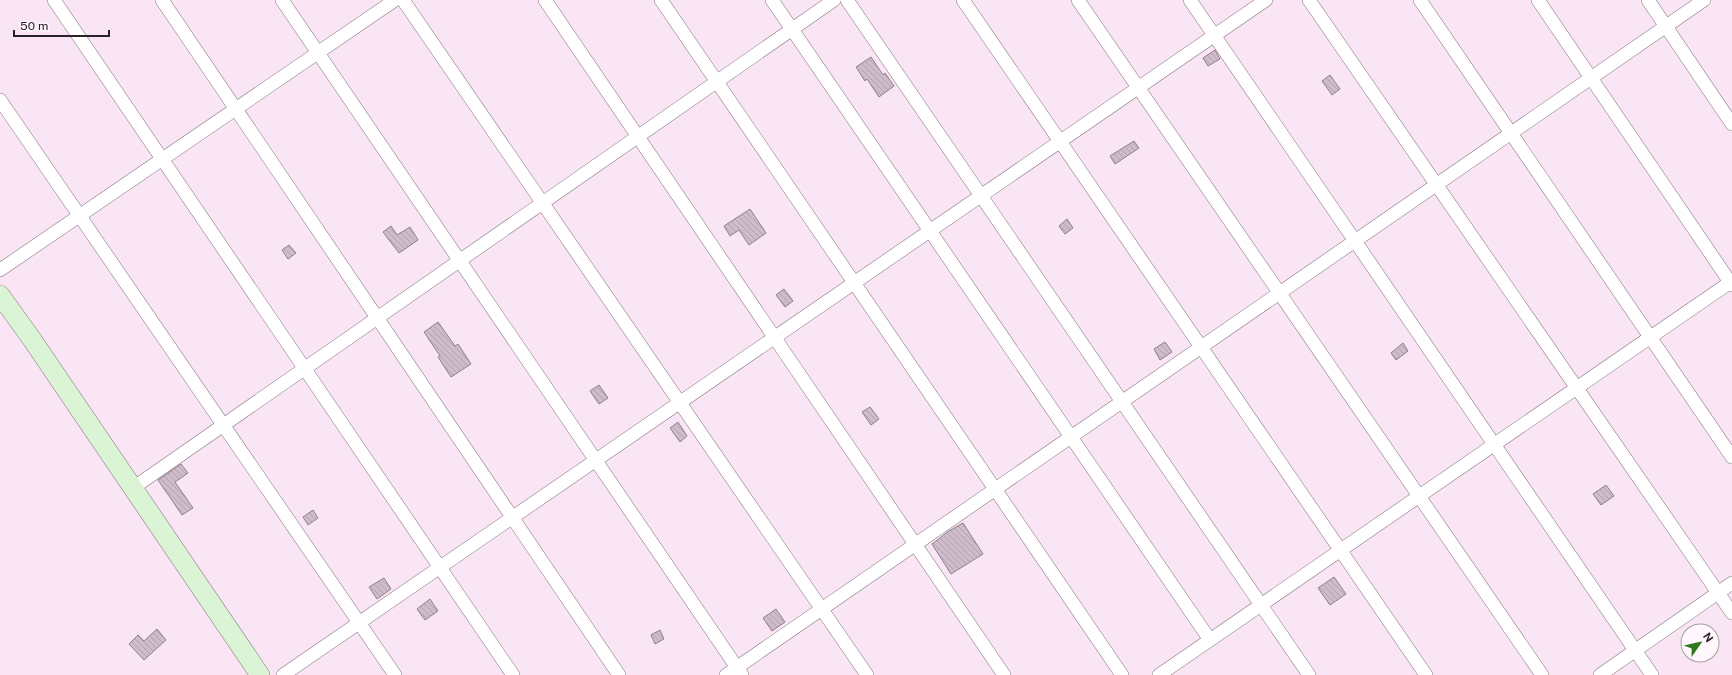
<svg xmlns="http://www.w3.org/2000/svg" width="1732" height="675" viewBox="0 0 1732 675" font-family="'Public Sans',sans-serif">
	<defs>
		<pattern id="building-back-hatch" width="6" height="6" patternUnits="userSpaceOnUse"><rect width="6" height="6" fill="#cfbcca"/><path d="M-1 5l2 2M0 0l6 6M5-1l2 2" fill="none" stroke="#b2a1ae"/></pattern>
	</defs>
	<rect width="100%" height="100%" fill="#f9e5f3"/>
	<path fill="url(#building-back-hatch)" stroke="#917f8c" d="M1215,50L1220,59L1208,66L1203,58Z
		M871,57L883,75L885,73L894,86L879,97L867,79L865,81L856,67Z
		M1330,75L1340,89L1332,95L1322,81Z
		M1134,141L1139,148L1115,164L1110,156Z
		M750,209L766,233L749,245L739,230L730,236L724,226Z
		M1067,219L1073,228L1065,234L1059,226Z
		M391,226L397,235L410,227L418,240L399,253L383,232Z
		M289,245L296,253L288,259L282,250Z
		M784,289L793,301L785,307L776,295Z
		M438,322L455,346L458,344L471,364L451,377L438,357L440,356L424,332Z
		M1165,342L1172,352L1160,360L1154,349Z
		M1403,343L1408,351L1396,360L1391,353Z
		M599,385L608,398L599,404L590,391Z
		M870,407L879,419L871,425L862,412Z
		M678,422L687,436L680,442L670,428Z
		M181,464L188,473L175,482L193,508L182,515L158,480Z
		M1606,485L1614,496L1601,505L1593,494Z
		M313,510L318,518L308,525L303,517Z
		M963,523L983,554L951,574L932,544L949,531Z
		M1334,577L1346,594L1330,605L1318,588Z
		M384,578L391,589L377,599L369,587Z
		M430,599L438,611L425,620L417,609Z
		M776,609L785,622L772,631L763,618Z
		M157,629L166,640L144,660L129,644L138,635L144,641Z
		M660,630L664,639L655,644L651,635Z"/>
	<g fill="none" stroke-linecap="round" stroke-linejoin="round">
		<g stroke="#857480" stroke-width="14">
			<path id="street" d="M54,0L513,675
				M162,0L619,675
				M282,0L742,675
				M403,0L867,675
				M545,0L1004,675
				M661,0L1122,675
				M772,0L1210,640
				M847,0L1309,675
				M963,0L1426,675
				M1078,0L1542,675
				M1190,0L1652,675
				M1309,0L1732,613
				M1420,0L1732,457
				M1538,0L1732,285
				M1648,0L1732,124
				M0,100L395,675
				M0,270L395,0
				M133,488L834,0
				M283,675L1266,0
				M726,675L1704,0
				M1159,675L1732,281
				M1600,675L1732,583"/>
		</g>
		<g stroke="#857480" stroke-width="20">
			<path id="secondary" d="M0,295L31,338L260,675"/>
		</g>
		<use href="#street" stroke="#fff" stroke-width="13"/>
		<use href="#secondary" stroke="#dbf4d6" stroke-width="19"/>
	</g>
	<g transform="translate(1700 643) rotate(56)"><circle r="19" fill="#fff7fc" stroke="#a9a2a7"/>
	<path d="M0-3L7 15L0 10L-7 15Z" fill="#30781d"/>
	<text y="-6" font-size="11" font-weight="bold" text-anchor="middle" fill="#292227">N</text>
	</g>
	<path d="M14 30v6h95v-6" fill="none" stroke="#292227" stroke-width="2"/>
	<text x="20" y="30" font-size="12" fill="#292227" stroke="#fff7fc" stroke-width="3" paint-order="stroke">50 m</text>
</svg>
